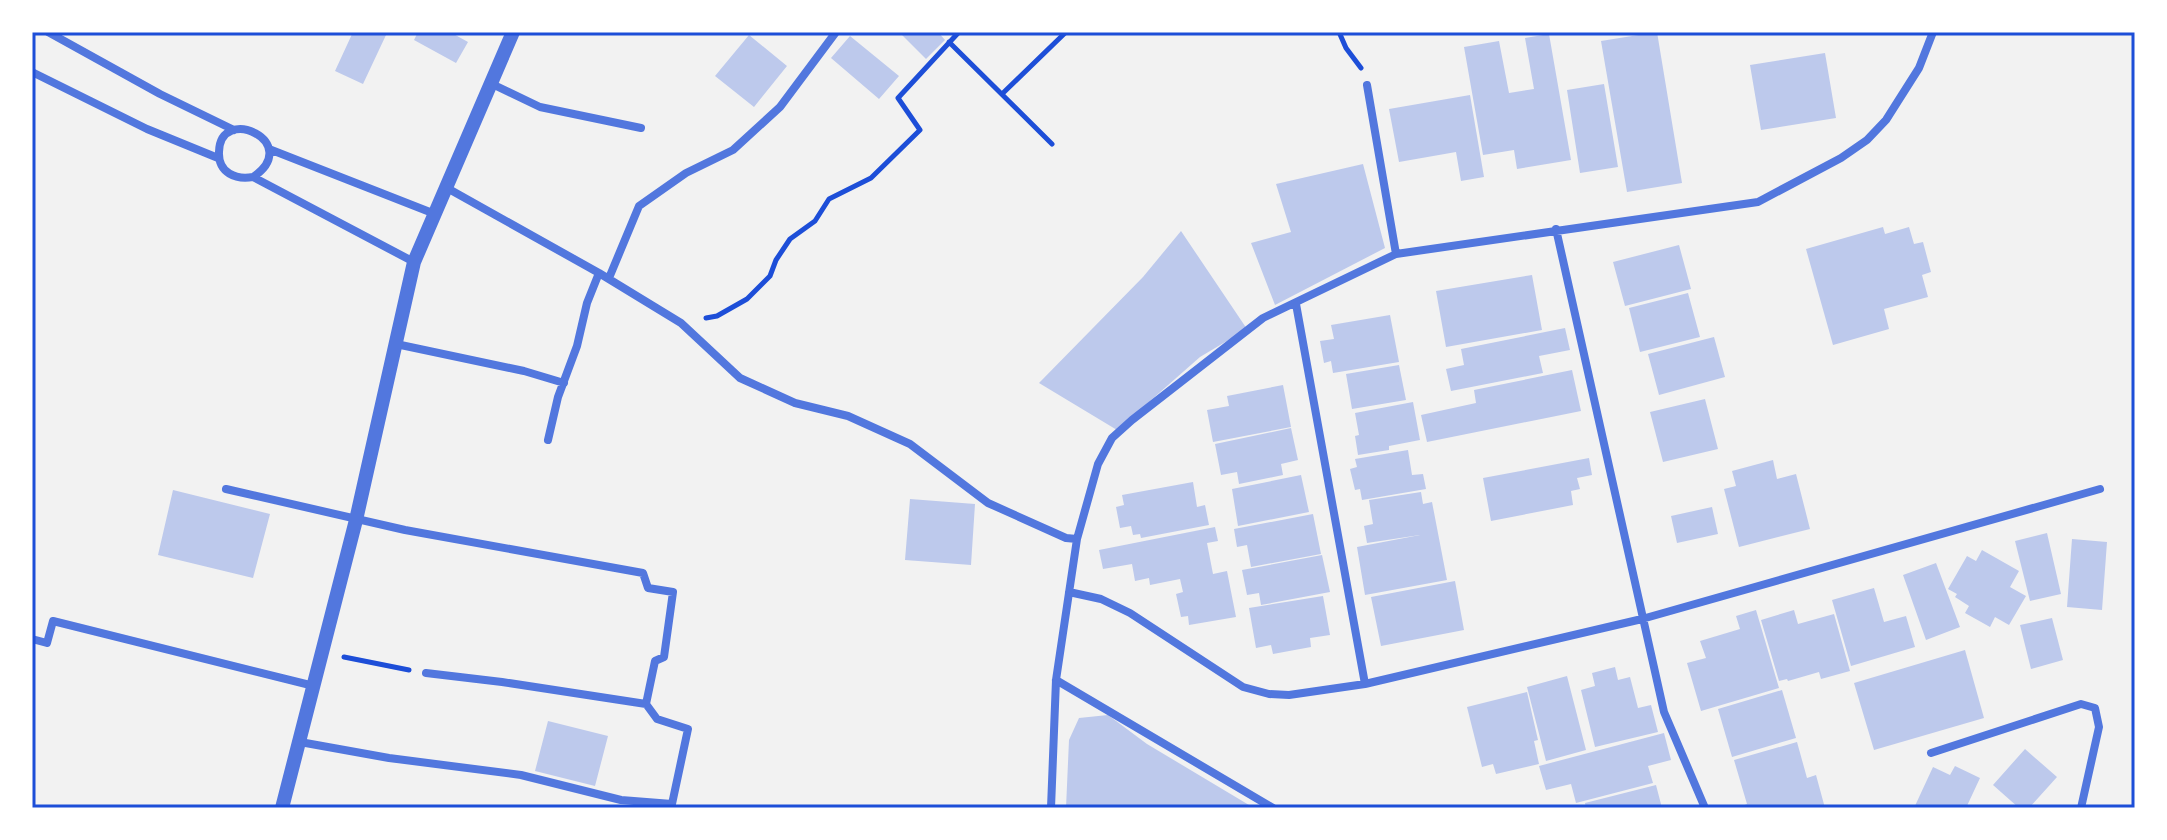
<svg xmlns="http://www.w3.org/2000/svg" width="2167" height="840" viewBox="0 0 2167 840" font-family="'Work Sans',sans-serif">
	<rect width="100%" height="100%" fill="#f2f2f2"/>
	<path fill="#bdc9ec" d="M353,32H378L386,35L363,84L335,71Z
		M418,32H450L468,42L456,63L414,40Z
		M903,32H938L945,40L926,59L901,34Z
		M1657,32L1682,183L1627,192L1601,41Z
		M1549,34L1571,160L1517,169L1514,150L1483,155L1464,47L1499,41L1509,93L1534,89L1525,38Z
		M749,35L787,66L754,107L715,76Z
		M850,36L899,76L879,99L831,58Z
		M1825,53L1836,118L1761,130L1750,65Z
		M1604,84L1618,167L1580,173L1567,90Z
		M1470,95L1484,177L1461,181L1456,152L1399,162L1389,109Z
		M1363,164L1385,248L1275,305L1251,243L1291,232L1276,184Z
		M1883,227L1885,234L1909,227L1914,244L1923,242L1931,272L1922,275L1928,297L1884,309L1889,329L1833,345L1806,249Z
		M1181,231L1247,329L1200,357L1117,430L1039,383L1143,277Z
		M1679,245L1691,289L1625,306L1613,262Z
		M1532,275L1542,330L1446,347L1436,291Z
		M1688,293L1700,337L1640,352L1629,308Z
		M1390,315L1399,362L1333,373L1331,361L1324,363L1320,341L1334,339L1331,325Z
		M1565,328L1570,350L1539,356L1543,373L1451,391L1446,369L1464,365L1461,349Z
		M1714,337L1725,377L1659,395L1648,354Z
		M1399,365L1406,400L1352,409L1346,374Z
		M1572,370L1581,411L1427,442L1421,415L1476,403L1474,390Z
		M1283,385L1291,427L1213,442L1207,410L1229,406L1227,396Z
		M1705,399L1718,449L1663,462L1650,412Z
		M1413,402L1420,440L1389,446V450L1358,455L1355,436L1359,435L1355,413Z
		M1291,428L1298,460L1281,464L1283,475L1239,484L1237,472L1221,475L1215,444Z
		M1408,450L1412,475L1423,474L1426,489L1362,500L1360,489L1355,490L1350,469L1357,467L1355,459Z
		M1589,458L1592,475L1577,478L1580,489L1571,491L1573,505L1491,521L1483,478Z
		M1773,460L1777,479L1796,474L1810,529L1739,547L1724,489L1736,486L1732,471Z
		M1301,475L1309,512L1238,526L1232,489Z
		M1193,482L1197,507L1205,505L1209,525L1141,538L1140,534L1133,535L1131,526L1120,528L1116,507L1124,505L1122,495Z
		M173,490L270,514L253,578L158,555Z
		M1421,492L1423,504L1432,502L1447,580L1365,595L1357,547L1420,535L1367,543L1364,526L1373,524L1369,500Z
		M910,499L975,504L971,565L905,560Z
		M1712,507L1718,534L1677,543L1671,516Z
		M1313,514L1321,554L1251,567L1247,545L1237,547L1234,529Z
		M1215,527L1218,541L1207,543L1213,574L1227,571L1236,617L1189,625L1188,616L1181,617L1176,594L1183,592L1180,579L1150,585L1149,578L1135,581L1132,564L1103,569L1099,550Z
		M2047,533L2061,594L2030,601L2015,541Z
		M2072,539L2107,542L2102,610L2067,607Z
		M1982,550L2019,571L2010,587L2026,596L2009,625L1995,617L1990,627L1965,613L1969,606L1955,597L1957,594L1948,589L1967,556L1976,561Z
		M1322,555L1330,592L1261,605L1259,593L1247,595L1242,570Z
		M1936,563L1960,627L1926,640L1903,575Z
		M1455,581L1464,630L1381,646L1371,597Z
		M1874,588L1884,622L1906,616L1915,647L1851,666L1832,600Z
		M1323,596L1330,635L1310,638L1311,647L1273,654L1271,645L1256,648L1249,608Z
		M1756,610L1779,688L1701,711L1687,663L1706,658L1700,641L1740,629L1736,616Z
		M1794,610L1798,624L1834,614L1850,671L1821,679L1819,672L1788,681L1787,679L1779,681L1761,620Z
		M2052,618L2063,660L2031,669L2020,625Z
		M1965,650L1984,718L1874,750L1854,683Z
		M1615,667L1618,680L1630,677L1638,708L1651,705L1658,732L1595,747L1581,690L1595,686L1592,673Z
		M1567,676L1586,750L1546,761L1527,687Z
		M1782,690L1796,738L1732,757L1718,709Z
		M1527,692L1538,740L1534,741L1539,764L1496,774L1493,764L1482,767L1467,707Z
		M1108,715L1147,744L1254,808H1066L1069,740L1079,718Z
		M548,721L608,736L595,786L535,771Z
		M1664,733L1671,760L1648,766L1653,783L1576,803L1571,784L1546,790L1539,766Z
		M1797,742L1807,778L1816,775L1825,808H1737L1747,804L1734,760Z
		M2025,749L2057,777L2029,808H2019L1993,785Z
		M1955,766L1980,778L1966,808H1914L1933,767L1950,775Z
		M1656,785L1662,808H1586L1585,803Z"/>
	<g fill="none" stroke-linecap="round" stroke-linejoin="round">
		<path stroke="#1d4ed8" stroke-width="5" d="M1339,32L1346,48L1361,68
			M949,42L1052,144
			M1002,94L1066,32
			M706,318L717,316L747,299L770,276L776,260L790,239L815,221L829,199L871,178L920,130L898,98L959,32
			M344,657L409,670"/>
		<path stroke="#5277de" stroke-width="8" d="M48,32L160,94L234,130
			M32,72L147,129L218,158
			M492,84L540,107L641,128
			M1367,85L1396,254
			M269,149L435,214
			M253,177C304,143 220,103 219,152C218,173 236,180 253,177L414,262
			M447,188L599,273L681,323L740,378L795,403L848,416L910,444L988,503L1066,538L1077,539
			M1556,229L1664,712L1705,808
			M609,278L639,206L686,173L733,150L780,107L836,32
			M1296,304L1365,684
			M396,344L524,371L564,383
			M548,440L558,397L577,346L587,303L599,273
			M226,489L405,530L643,573L648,588L673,592L664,657L655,661L646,704L502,682L426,673
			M1069,592L1101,599L1130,613L1243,687L1269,694L1289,695L1365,684L1642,619L2100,489
			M32,639L47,643L53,621L314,686
			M1056,680L1273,808
			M300,742L389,758L521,775L621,800L672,804L688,729L657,719L646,704
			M1931,753L2081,704L2095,708L2099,727L2081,808
			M1051,808L1056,680L1077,539L1098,464L1112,438L1132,420L1263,318L1396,254L1758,202L1841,158L1867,140L1886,120L1919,68L1933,32"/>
		<path stroke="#5277de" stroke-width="14" d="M282,808L356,520L414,262L513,32"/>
	</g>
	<rect width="2167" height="840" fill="none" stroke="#ffffff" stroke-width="68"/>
	<rect x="34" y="34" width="2099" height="772" fill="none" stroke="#1d4ed8" stroke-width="3"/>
</svg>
